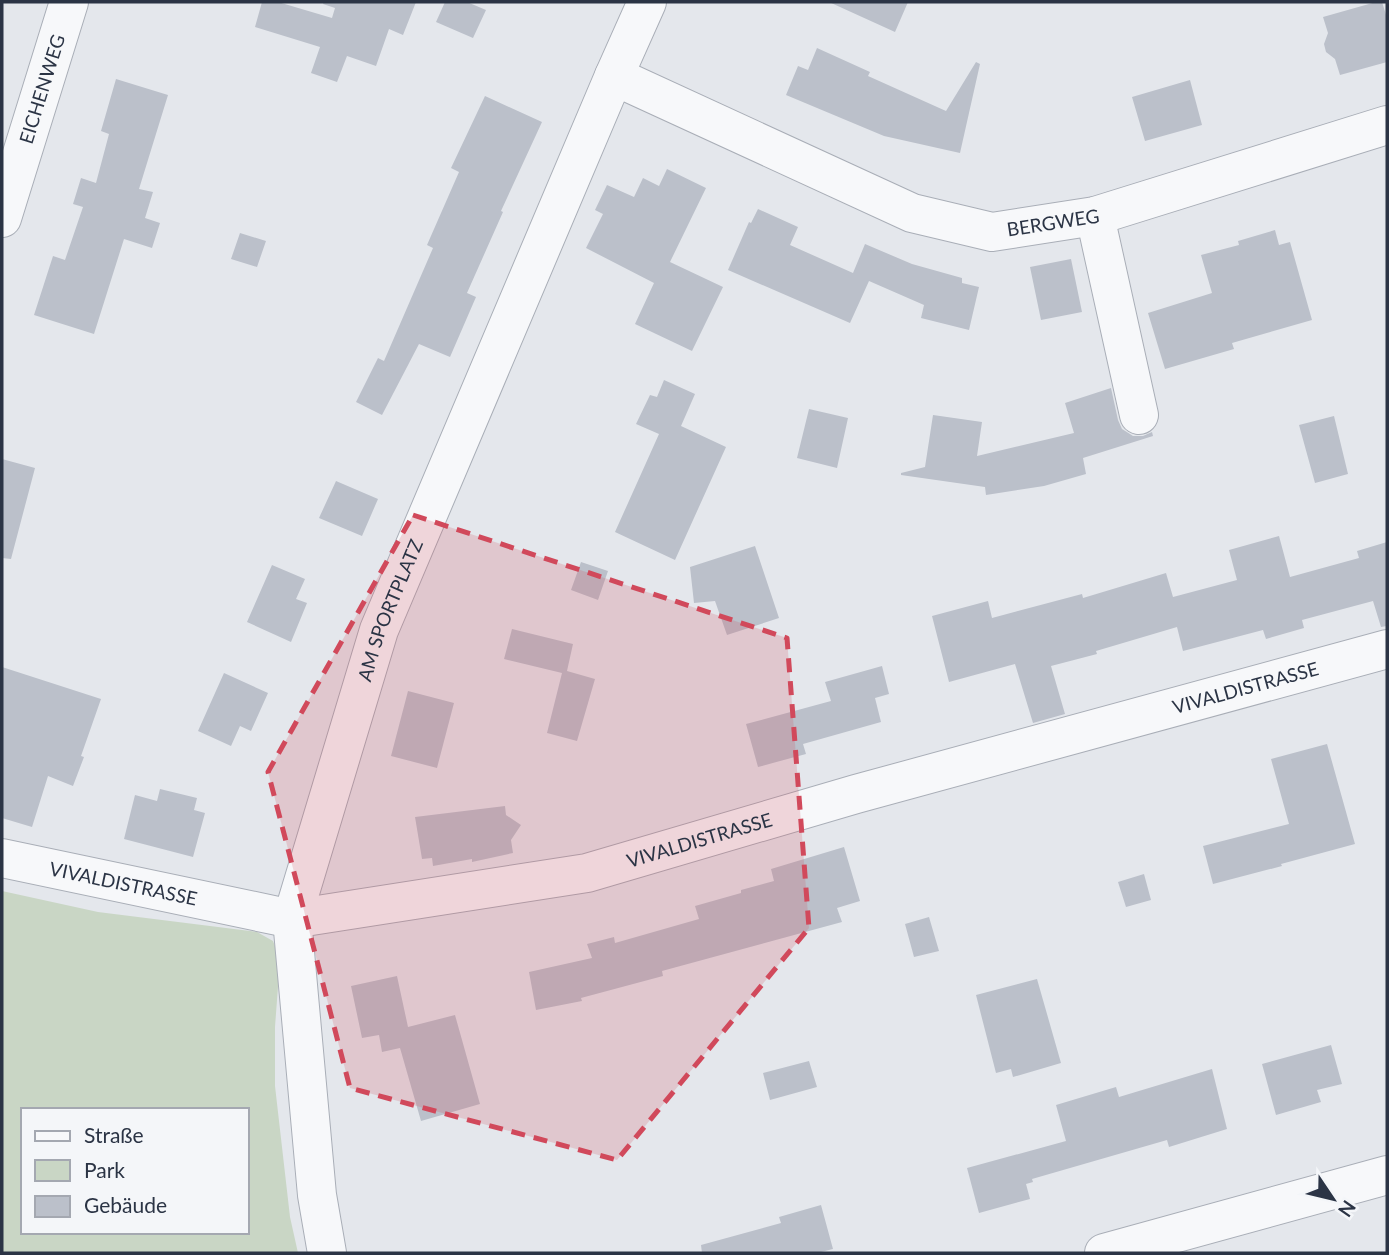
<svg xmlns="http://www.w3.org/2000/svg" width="1389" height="1255" viewBox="0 0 1389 1255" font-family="Lato,sans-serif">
	<rect width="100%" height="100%" fill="#e4e7ec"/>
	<path fill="#c9d6c5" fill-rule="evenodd" d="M2,891L98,912L257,932L273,941L280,960L275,1027V1086L290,1217L298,1253H2ZM23,1110H247V1232H23Z"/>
	<path fill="#bbc0ca" d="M262,2H278L332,18L335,8L323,4L324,2H416L403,35L389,29L376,66L347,56L337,82L311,73L320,47L255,27Z
		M445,2H467L486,10L473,38L436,22Z
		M829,2H908L895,32Z
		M1376,2H1382L1387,18V62L1340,75L1335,59L1326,52L1324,44L1328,33L1323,17Z
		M817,48L870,72L868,76L946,111L976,62L980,64L960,153L884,136L786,95L798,66L808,70Z
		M116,79L168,95L139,189L153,192L145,218L160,223L152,248L124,239L94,334L34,315L53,256L65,260L83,207L73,204L81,178L96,183L109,134L101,131Z
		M1190,80L1202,125L1145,141L1132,97Z
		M485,96L542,122L501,211L503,212L467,293L476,297L450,357L419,344L382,415L356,402L378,358L384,361L433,248L427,245L459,172L451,168Z
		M667,169L706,188L670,262L723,287L692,351L635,324L654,283L586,248L603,214L595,210L607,185L634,197L643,178L659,186Z
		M758,209L798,227L790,245L853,273L865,244L912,264L962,278V283L979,287L969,330L921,318L924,305L869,281L850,323L728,270L749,222L751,223Z
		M1275,230L1279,245L1290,242L1312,320L1232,343L1234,349L1165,369L1148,313L1212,293L1201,255L1239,245L1238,241Z
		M240,233L266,241L257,267L231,259Z
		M1071,259L1082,312L1041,320L1030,267Z
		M664,380L695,394L681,426L726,447L675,560L615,532L659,434L636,424L650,395L657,397Z
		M1111,388L1118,420L1122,429L1133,436H1143L1152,432L1153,436L1083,458L1086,474L1044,486L986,495L985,487L901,475V473L925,467L933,415L982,422L977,456L1074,433L1065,403Z
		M809,409L848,418L837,468L797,458Z
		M1334,416L1348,474L1315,483L1299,425Z
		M2,459L35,468L11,559L2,558Z
		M336,481L378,499L362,536L319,518Z
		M1279,536L1290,577L1359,558L1357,551L1387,542V626L1381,627L1373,601L1302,620L1304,628L1266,639L1263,630L1183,651L1177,627L1096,651L1097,654L1051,666L1065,714L1033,723L1015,664L949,682L932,616L988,601L992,618L1082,594L1083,598L1166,573L1173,597L1237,580L1229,550Z
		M755,546L779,618L727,635L715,601L694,603L690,567Z
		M581,562L608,571L598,600L571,590Z
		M272,565L305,579L296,599L307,603L291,642L247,622Z
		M512,629L573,644L567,671L595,679L577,741L547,733L562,673L504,659Z
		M882,666L889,694L875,698L881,722L803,744L806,754L758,767L746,724L831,701L825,682Z
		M2,667L101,699L81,756L84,757L73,786L48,776L32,827L2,818Z
		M224,673L268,693L251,731L240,726L231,746L198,731Z
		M408,691L454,703L437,768L391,756Z
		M1327,744L1355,844L1281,864L1282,866L1213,884L1203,846L1289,824L1271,759Z
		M160,789L197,798L194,810L205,813L193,857L124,839L135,795L157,801Z
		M505,806L506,815L521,825L511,840L513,853L472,862V859L433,866L432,858L422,859L415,817Z
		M844,847L860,901L837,908L842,922L662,971L663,976L581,998L582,1001L536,1010L529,972L592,958L587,944L614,937L615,943L699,919L695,906L741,893V890L774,881L771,869Z
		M1144,874L1151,900L1126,907L1118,882Z
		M929,917L939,951L914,957L905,924Z
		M397,976L408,1027L455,1015L480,1104L421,1121L400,1048L382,1052L379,1035L362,1038L351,986Z
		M1037,979L1061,1063L1013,1077L1011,1069L996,1073L976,995Z
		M1331,1045L1342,1084L1317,1090L1321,1102L1276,1115L1262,1064Z
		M809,1061L817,1087L770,1100L763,1073Z
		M1212,1069L1227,1129L1169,1147L1167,1140L1032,1179L1033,1182L1026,1184L1030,1199L979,1213L967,1168L1066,1141L1056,1105L1116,1087L1119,1097Z
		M821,1205L833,1249L817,1253H702L701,1245L781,1223L779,1217Z"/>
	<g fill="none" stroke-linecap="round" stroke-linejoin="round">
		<g stroke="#a9aeb7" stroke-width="40">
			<g id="minor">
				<path id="s1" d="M614,76L912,213L992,232L1095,216L1387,125"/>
				<path d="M1095,216L1139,415"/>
				<path id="s2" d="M2,218L69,2"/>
				<path id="s3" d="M2,858L292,919L587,873L856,794L1387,649"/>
				<path id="s4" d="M327,1253L317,1195L292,919L379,630L614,76L647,2"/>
				<path d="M1104,1253L1387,1175"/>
			</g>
		</g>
		<use href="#minor" stroke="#f7f8fa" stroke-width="38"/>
	</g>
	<path fill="#d1495b" fill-opacity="0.2" stroke="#d1495b" stroke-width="5" stroke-dasharray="14 9" stroke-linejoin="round" d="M413,515L787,638L809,928L617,1160L350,1088L268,772Z"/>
	<g text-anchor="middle" stroke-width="5" stroke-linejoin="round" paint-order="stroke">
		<g font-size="19" fill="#2b3445" stroke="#f4f6f9">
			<text dy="7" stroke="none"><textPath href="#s2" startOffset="135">EICHENWEG</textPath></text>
			<text dy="7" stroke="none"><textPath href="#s1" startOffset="472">BERGWEG</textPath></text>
			<text dy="7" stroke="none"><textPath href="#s4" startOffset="660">AM SPORTPLATZ</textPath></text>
			<text dy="7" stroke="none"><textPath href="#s3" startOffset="1279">VIVALDISTRASSE</textPath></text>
			<text dy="7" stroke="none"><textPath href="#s3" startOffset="712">VIVALDISTRASSE</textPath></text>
			<text dy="7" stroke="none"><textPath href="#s3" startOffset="124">VIVALDISTRASSE</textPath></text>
		</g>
	</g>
	<rect width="1389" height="1255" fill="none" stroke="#2b3445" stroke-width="7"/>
	<rect x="21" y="1108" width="228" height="126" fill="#f4f6f9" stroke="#a4a8b1" stroke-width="2"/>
	<rect x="35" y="1131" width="35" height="10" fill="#f7f8fa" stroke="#a4a8b1" stroke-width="2"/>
	<text x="84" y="1143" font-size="21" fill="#2b3445">Straße</text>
	<rect x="35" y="1160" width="35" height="21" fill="#c9d6c5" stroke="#a4a8b1" stroke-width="2"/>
	<text x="84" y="1178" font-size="21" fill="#2b3445">Park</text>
	<rect x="35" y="1196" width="35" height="21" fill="#bbc0ca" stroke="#a4a8b1" stroke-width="2"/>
	<text x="84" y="1213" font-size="21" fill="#2b3445">Gebäude</text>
	<g transform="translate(1333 1199) rotate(125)" stroke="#f4f6f9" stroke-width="5" paint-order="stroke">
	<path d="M0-5L12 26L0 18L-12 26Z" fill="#2b3445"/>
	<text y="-10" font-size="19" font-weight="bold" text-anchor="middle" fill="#2b3445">N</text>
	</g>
</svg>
